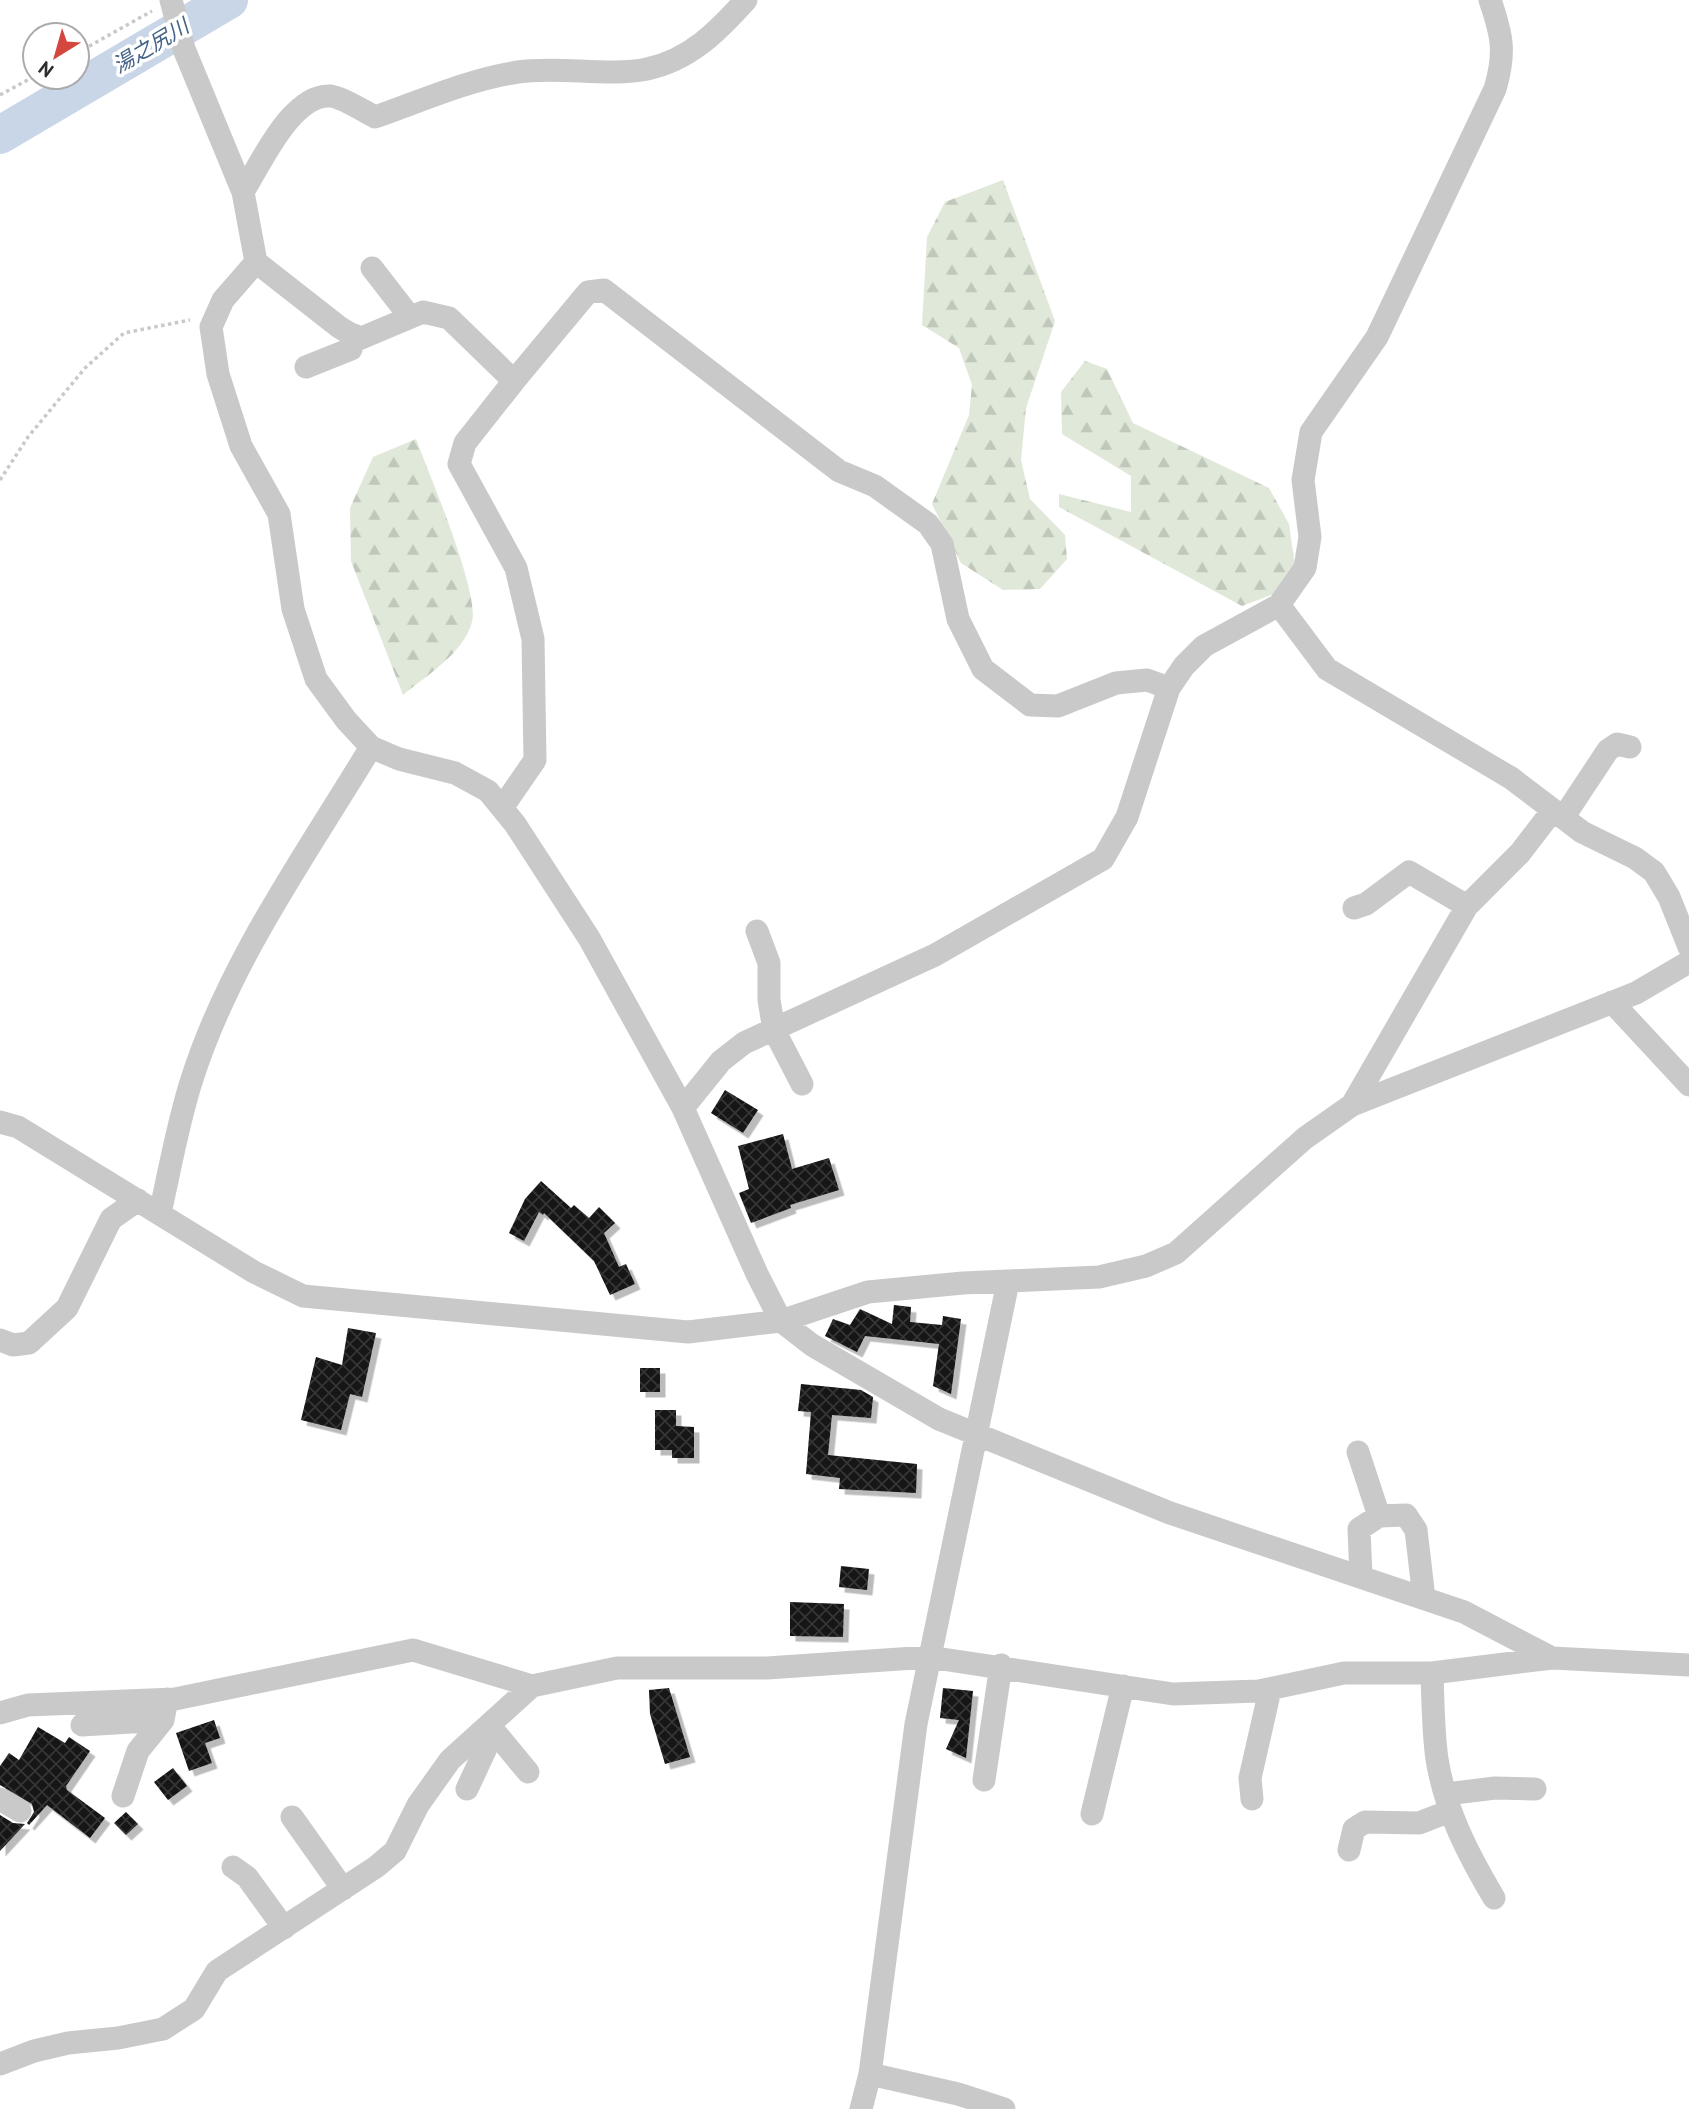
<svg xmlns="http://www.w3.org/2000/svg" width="1689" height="2109" viewBox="0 0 1689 2109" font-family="'PT Sans','Noto Sans JP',sans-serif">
	<defs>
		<pattern id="forest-firs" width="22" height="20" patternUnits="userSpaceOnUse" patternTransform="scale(1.75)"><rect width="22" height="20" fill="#e0e8da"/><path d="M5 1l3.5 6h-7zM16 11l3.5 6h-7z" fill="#c0c7bb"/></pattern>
		<pattern id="building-cross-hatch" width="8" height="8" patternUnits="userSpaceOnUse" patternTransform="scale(1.75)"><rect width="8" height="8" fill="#131313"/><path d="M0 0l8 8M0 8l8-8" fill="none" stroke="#363636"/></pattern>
		<filter id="shadow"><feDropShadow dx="5.5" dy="5.5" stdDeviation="0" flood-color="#0004"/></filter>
	</defs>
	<rect width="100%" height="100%" fill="#fff"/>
	<path fill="url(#forest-firs)" d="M1003,180L1055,321L1026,408L1021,460L1030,499L1065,535L1067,559L1040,589L1003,590L961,563L932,504L969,415L972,385L959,348L922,325L927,237L945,202Z
		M1085,361L1107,369L1133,423L1269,488L1289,524L1295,566L1279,592L1242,606L1059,507V494L1131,512V476L1062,434L1061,392Z
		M416,439C428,471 480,593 472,622C463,654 427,675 403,695L351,561L350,508L373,457Z"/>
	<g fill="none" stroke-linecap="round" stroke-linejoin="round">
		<path stroke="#c8d6e7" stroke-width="38" d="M0,135L229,0"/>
	</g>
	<path fill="url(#building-cross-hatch)" filter="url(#shadow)" d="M725,1090L758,1110L743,1133L711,1113Z
		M783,1134L792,1169L829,1158L839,1190L790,1205L791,1208L751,1223L739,1193L749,1189L738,1146Z
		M541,1181L571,1208L574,1205L589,1218L599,1207L615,1223L604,1233L619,1267L626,1264L635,1284L610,1295L594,1261L544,1213L543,1215L539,1212L524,1241L509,1233L525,1199Z
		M894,1305L911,1307L910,1322L942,1325L943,1316L961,1319L951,1394L933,1386L939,1344L865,1336L857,1352L825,1336L833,1319L850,1325L860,1309L892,1324Z
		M348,1328L376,1333L362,1397L350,1394L341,1430L301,1420L316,1357L342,1365Z
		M640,1368H660V1392H640Z
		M801,1384L861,1390L873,1397L871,1418L832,1415L828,1455L917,1464L916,1493L839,1489L840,1478L806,1474L811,1412L798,1411Z
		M655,1410H676V1426L694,1427V1458H672V1450H655Z
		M841,1566L869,1569L867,1590L839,1587Z
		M790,1602L844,1604L843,1637L790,1636Z
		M669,1688L690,1757L665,1764L650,1714L649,1690Z
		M943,1688L973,1691L966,1758L946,1749L959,1720L940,1718Z
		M214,1720L220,1738L205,1743L212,1763L189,1771L176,1733Z
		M38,1727L65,1743L69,1737L90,1751L66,1786L67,1790L105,1818L90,1838L47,1805L29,1825L27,1823L34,1812L32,1804L0,1785V1766L9,1753L19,1760Z
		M173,1768L187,1786L168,1800L154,1782Z
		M126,1812L138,1824L126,1835L114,1823Z
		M0,1815L13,1823L25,1824L0,1851Z"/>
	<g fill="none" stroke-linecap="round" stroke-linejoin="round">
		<path stroke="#c9c9c9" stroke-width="3.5" stroke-dasharray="3.5 3.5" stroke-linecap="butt" d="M77,53L152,11
			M0,95L35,76
			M0,480L28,437L85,368L124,333L190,320"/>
		<path stroke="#c9c9c9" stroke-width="23" d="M171,0L184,49L243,192L256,262L339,327L359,339L423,312L449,318L514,381L588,292L604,290L839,471L875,486L928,524L942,544L958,619L983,669L1030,705L1058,706L1116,683L1147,680L1169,688
			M243,192C261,163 292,93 331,96C344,98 363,111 375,117C421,101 470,79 518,72C557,66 610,77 647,69C690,60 718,31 746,0
			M256,262L223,300L211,327L218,374L241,446L279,514L293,609L316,679L346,720L371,747L399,759L455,773L488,791L515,824L589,938L683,1108L757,1274L781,1321L812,1345L939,1419L1170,1513L1464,1612L1552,1658
			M372,268L410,317
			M306,367L351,349L354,335
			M1279,605L1327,669L1511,778L1582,832L1635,858L1654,872L1669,897L1689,947
			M502,808L535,760L533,639L516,568L459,464L465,443L514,381
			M1563,818L1608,750L1617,744L1630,747
			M1354,908L1366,904L1409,872L1467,906
			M757,931L769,963V1000L774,1030L802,1084
			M1612,1002L1689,1085
			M1352,1105L1467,906L1520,853L1553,810
			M683,1108L721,1061L744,1043L935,955L1103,859L1127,817L1169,688L1184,666L1204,646L1279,605L1305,568L1310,537L1303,480L1311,432L1377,337L1495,89C1506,52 1502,35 1490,0
			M0,1122L18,1127L254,1272L303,1296L688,1332L781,1321L868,1292L963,1283L1099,1277L1146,1266L1176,1253L1305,1138L1352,1105L1636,993L1689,962
			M160,1213C170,1169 178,1122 192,1079C230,960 307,853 371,747
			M0,1340L13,1345L29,1343L67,1308L111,1219L138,1200
			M1358,1452L1379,1516
			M1361,1577L1359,1529L1379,1516L1406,1515L1416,1530L1424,1598
			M1432,1673C1433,1701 1433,1731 1437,1759C1445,1810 1468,1854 1494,1898
			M0,1713L28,1705L175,1699L413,1650L532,1686L617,1668H767L929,1657L1173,1694L1259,1691L1344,1673H1432L1552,1658L1689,1665
			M82,1725L163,1720
			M494,1731L528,1772
			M984,1780L1001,1665
			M467,1789L494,1731L490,1724
			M1446,1794L1495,1788L1535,1789
			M123,1796L138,1751L163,1720L167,1699
			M0,1799L20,1811
			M1252,1799L1250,1778L1270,1690
			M1092,1814L1123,1686
			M292,1817L343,1889
			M1349,1850L1354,1829L1365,1822L1419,1823L1450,1811
			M233,1867L247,1877L284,1928
			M0,2064L34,2051L68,2043L118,2038L163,2029L194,2009L217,1971L376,1867L395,1851L418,1805L450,1760L532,1686
			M861,2109L870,2074
			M1004,2109L958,2094L870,2074L916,1724L1008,1282"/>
	</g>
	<g text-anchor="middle" stroke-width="7" stroke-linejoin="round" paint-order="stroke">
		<g font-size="21" font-style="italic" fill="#436285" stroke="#fff">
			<text transform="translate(151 46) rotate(-31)" y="7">湯之尻川</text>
		</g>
	</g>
	<g transform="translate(56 56) rotate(217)"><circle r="33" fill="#ffffff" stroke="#ababab" stroke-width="2"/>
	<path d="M0-5L12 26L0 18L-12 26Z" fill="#d3473e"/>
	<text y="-10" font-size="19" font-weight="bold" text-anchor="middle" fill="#2c2c2c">N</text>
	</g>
</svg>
